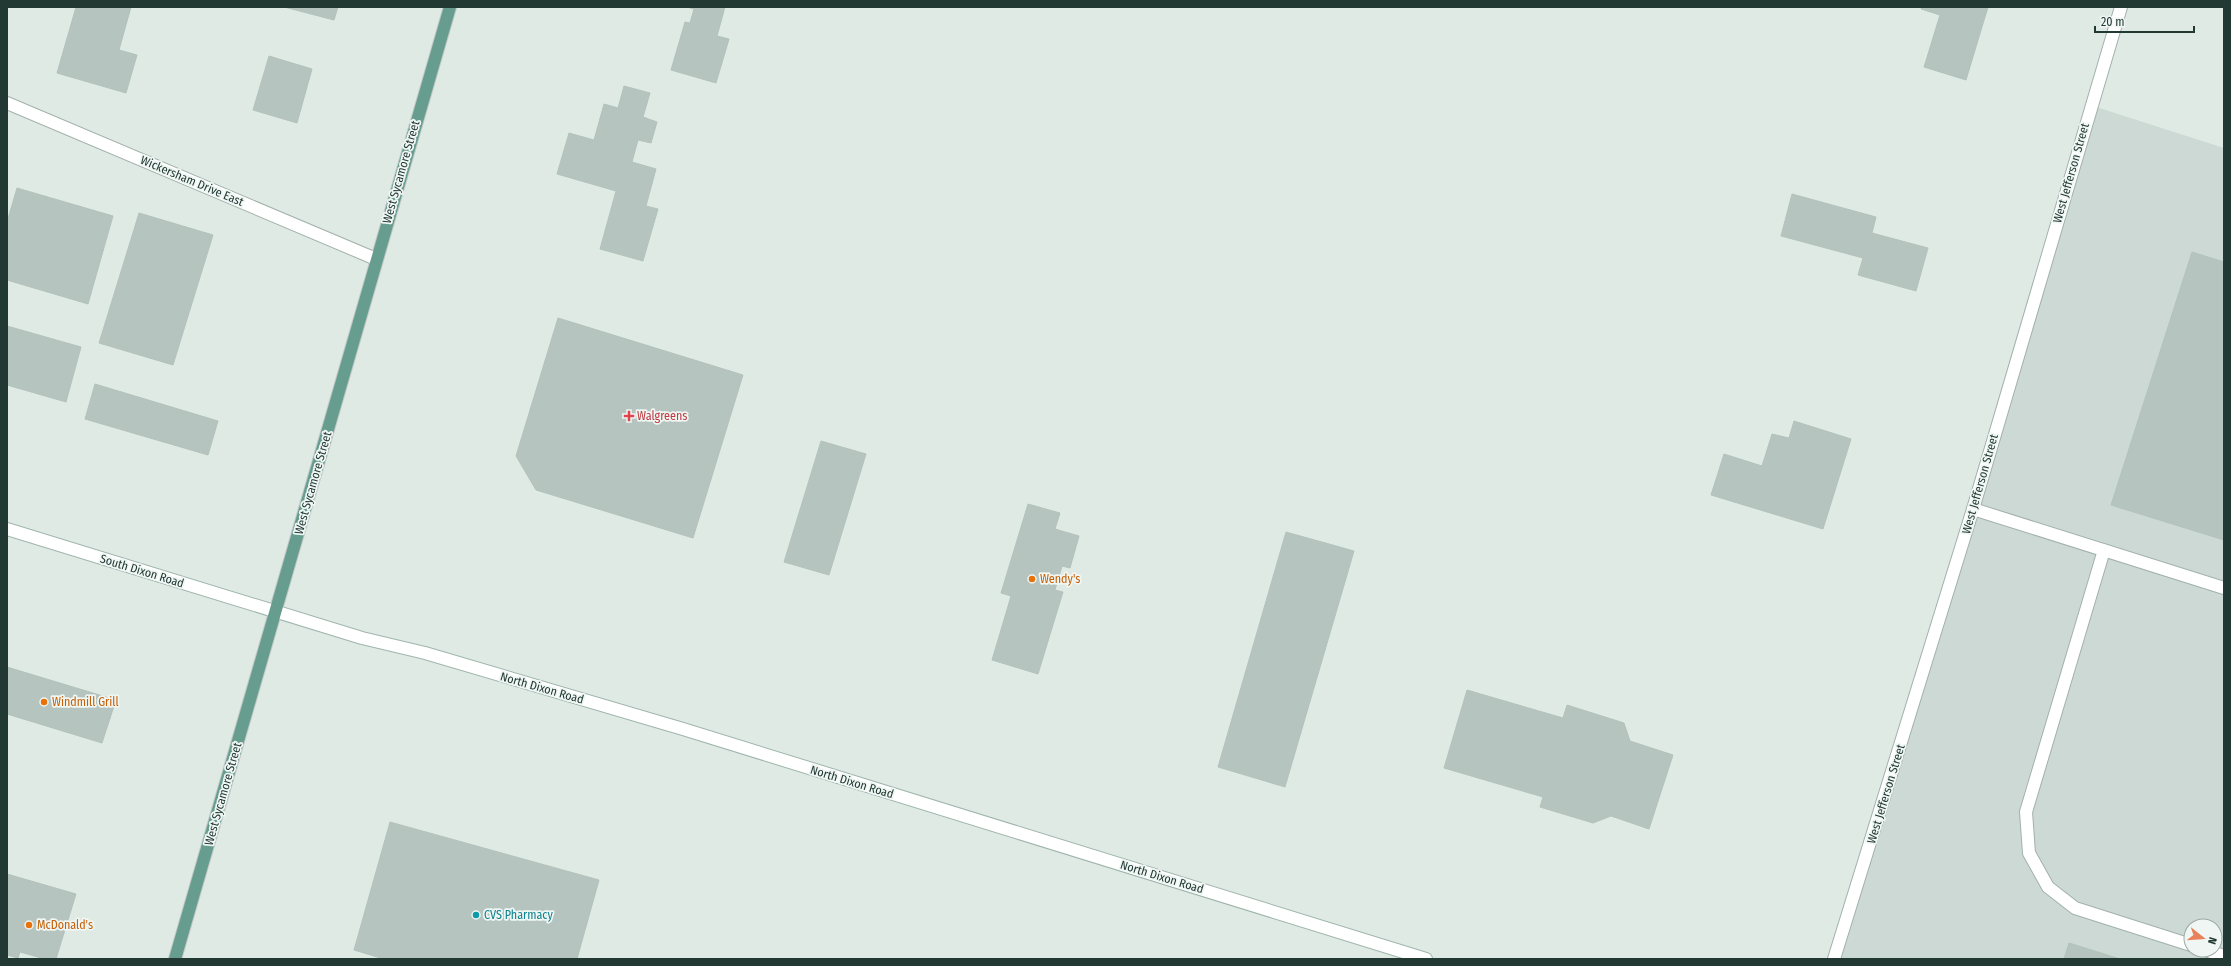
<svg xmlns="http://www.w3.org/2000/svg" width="2231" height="966" viewBox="0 0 2231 966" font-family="'Fira Sans Condensed',sans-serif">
	<rect width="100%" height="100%" fill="#dfeae5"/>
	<path fill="#cdd9d4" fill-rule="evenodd" d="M2090,105L2224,148V959H1833ZM2191,926H2215V950H2191Z"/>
	<path fill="#b5c4be" stroke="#b2c3bc" d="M76,7H131L119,50L137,55L126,93L57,73Z
		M284,7H338L334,20Z
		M687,7H725L717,36L729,39L716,83L671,70L685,22L690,23L694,9Z
		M1922,7H1988L1966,80L1924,67L1940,15L1921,9Z
		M269,56L312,69L297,123L253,110Z
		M624,86L650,93L643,117L657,122L651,143L638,140L632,162L656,169L646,206L658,209L643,261L600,249L616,191L557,174L569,133L594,140L604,104L618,108Z
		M17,188L113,216L88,304L7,280V222Z
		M1792,194L1876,217L1872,233L1928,248L1916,291L1858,275L1863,258L1781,236Z
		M139,213L213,235L173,365L99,343Z
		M2192,252L2224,262V540L2111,505Z
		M558,318L743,375L693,538L536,490L516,456Z
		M7,326L81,347L66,402L7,385Z
		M95,384L218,421L208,455L85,419Z
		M1794,421L1851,439L1823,529L1711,495L1724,454L1762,466L1772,434L1789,438Z
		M821,441L866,454L829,575L784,562Z
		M1028,504L1060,513L1055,529L1079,536L1070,568L1062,566L1055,590L1063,592L1038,674L992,660L1011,596L1001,593Z
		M1286,532L1354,551L1285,787L1218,767Z
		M7,667L116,700L102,743L7,714Z
		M1467,690L1563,718L1567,705L1624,723L1630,741L1673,755L1649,829L1611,816L1593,823L1540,807L1543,797L1444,768Z
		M390,822L599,880L577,959H384L354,950Z
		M7,874L76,894L56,959H45L20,952L18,958L7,955Z
		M2069,943L2120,959H2064Z"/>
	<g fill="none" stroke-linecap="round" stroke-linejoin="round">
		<g stroke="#a2b1ac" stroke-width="14">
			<path id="service" d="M1973,509L2224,588
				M2104,550L2026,812L2029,853L2048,887L2075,908L2191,945
				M2205,950L2224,956"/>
		</g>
		<g stroke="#a2b1ac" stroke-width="14">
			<path id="minor" d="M7,103L376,259"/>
		</g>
		<g stroke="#a2b1ac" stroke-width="14">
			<path id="tertiary" d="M1834,959L1973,509L2121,7"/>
		</g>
		<g stroke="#9fb5ad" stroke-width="14">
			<path id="secondary" d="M7,529L362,638L425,653L683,729L1426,959"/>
		</g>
		<g stroke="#c1c7c6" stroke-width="14">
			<path id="primary" d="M175,959L450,7"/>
		</g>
		<use href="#service" stroke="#fff" stroke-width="12"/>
		<use href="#minor" stroke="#fff" stroke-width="12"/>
		<use href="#tertiary" stroke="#fff" stroke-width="12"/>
		<use href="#secondary" stroke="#fff" stroke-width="12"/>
		<use href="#primary" stroke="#669d8f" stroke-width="12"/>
	</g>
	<path fill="#e0444e" stroke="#eff6f3" stroke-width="1.5" d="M627 410h4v4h4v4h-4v4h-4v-4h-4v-4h4z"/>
	<g fill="#e8710a" stroke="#eff6f3" stroke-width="1.5">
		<circle cx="1032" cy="579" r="4"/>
		<circle cx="44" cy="702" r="4"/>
		<circle cx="29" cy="925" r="4"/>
	</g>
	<circle fill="#0f9aa8" stroke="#eff6f3" stroke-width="1.5" cx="476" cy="915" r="4"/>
	<g text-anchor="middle" stroke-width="3.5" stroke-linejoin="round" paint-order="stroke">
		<g font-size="12" fill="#213833" stroke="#eff6f3">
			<text transform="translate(401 172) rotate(-74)" y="4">West Sycamore Street</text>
			<text transform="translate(2071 173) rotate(-74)" y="4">West Jefferson Street</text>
			<text transform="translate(192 181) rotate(23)" y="4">Wickersham Drive East</text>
			<text transform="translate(313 483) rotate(-74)" y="4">West Sycamore Street</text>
			<text transform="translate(1980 484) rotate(-74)" y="4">West Jefferson Street</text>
			<text transform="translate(142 571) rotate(17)" y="4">South Dixon Road</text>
			<text transform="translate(542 688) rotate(16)" y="4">North Dixon Road</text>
			<text transform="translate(852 782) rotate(17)" y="4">North Dixon Road</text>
			<text transform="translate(223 794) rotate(-74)" y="4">West Sycamore Street</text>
			<text transform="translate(1886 794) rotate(-73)" y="4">West Jefferson Street</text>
			<text transform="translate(1162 877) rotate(17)" y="4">North Dixon Road</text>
		</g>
		<g font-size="12" fill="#be3a42" stroke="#eff6f3" text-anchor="start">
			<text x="637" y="420">Walgreens</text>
		</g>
		<g font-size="12" fill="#c56008" stroke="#eff6f3" text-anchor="start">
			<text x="1040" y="583">Wendy's</text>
			<text x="52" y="706">Windmill Grill</text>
			<text x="37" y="929">McDonald's</text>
		</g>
		<g font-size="12" fill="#0d838f" stroke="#eff6f3" text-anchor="start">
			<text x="484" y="919">CVS Pharmacy</text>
		</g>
	</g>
	<rect width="2231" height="966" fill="none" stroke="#213833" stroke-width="16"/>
	<g transform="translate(2203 938) rotate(107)"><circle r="19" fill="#eff6f3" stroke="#9daaa6"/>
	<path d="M0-3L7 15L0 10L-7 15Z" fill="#ea815d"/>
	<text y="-6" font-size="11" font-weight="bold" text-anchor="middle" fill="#213833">N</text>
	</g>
	<path d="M2095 26v6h99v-6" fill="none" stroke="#213833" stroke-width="2"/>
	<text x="2101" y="26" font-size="12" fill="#213833" stroke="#eff6f3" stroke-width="3" paint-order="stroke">20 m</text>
</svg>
